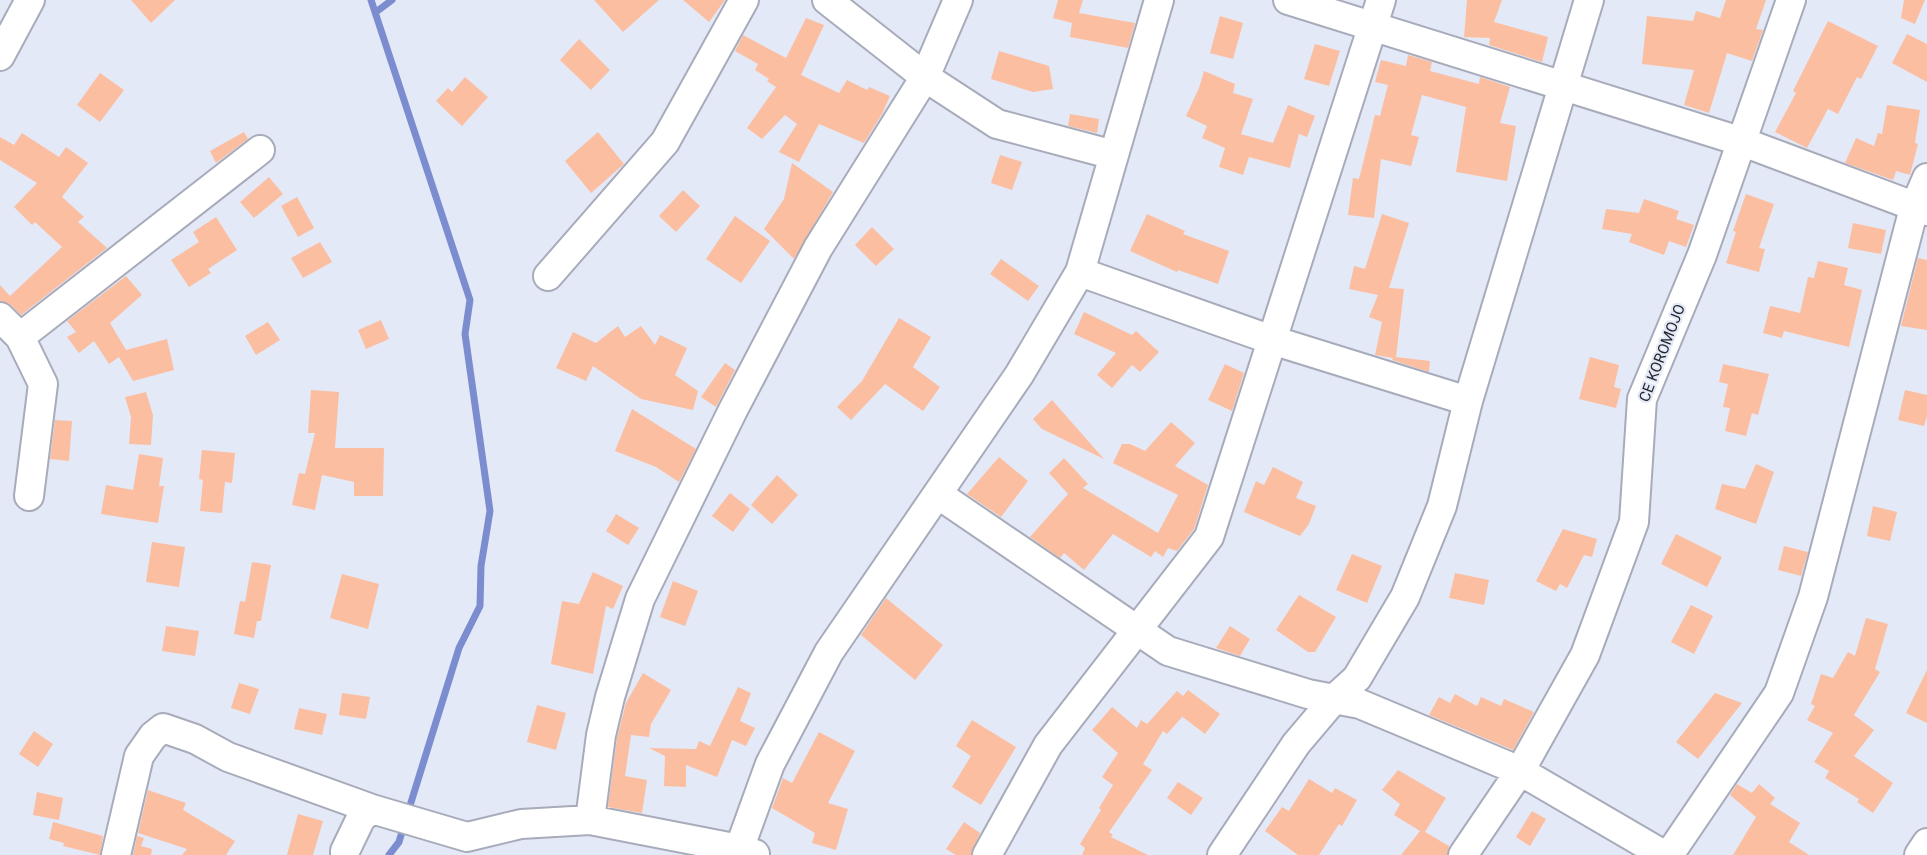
<svg xmlns="http://www.w3.org/2000/svg" width="1927" height="855" viewBox="0 0 1927 855" font-family="Roboto,sans-serif">
	<rect width="100%" height="100%" fill="#e4e9f8"/>
	<g fill="none" stroke-linecap="round" stroke-linejoin="round">
		<path stroke="#7c8dcf" stroke-width="7" d="M371,0L470,300L465,334L490,511L481,566L480,606L459,648L408,812
			M376,12L392,0
			M389,855L399,842L404,825"/>
	</g>
	<path fill="#fbbea0" d="M131,0H175L151,23Z
		M594,0H659L623,32Z
		M683,0H725L709,22Z
		M1058,0H1083L1079,13L1135,23L1128,48L1070,37L1072,23L1053,18Z
		M1467,0H1502L1494,22L1548,37L1542,62L1489,45L1490,38L1464,37Z
		M1726,0H1766L1756,29L1763,30L1752,61L1727,53L1709,113L1684,105L1694,70L1642,64L1647,16L1693,21L1696,11L1720,18Z
		M1904,0H1925L1915,24L1901,18Z
		M1220,16L1243,23L1233,59L1210,53Z
		M806,18L824,25L801,75L839,93L847,80L867,90L869,87L890,96L882,114L864,143L819,124L799,162L779,152L797,124L785,115L762,139L747,128L776,87L767,81L769,79L755,70L758,64L735,51L743,35L786,58Z
		M1828,21L1878,46L1861,79L1857,77L1838,114L1828,109L1807,148L1775,132L1796,93L1793,91Z
		M1907,34L1927,44V82L1892,63Z
		M579,39L610,70L591,90L560,60Z
		M1315,44L1340,51L1329,86L1304,79Z
		M999,51L1049,66L1053,89L1033,92L991,79Z
		M1408,55L1432,62L1430,71L1479,84L1480,77L1510,87L1500,123L1516,126L1507,181L1456,172L1466,107L1422,95L1411,135L1419,137L1411,166L1381,159L1374,218L1348,215L1353,178L1359,179L1375,115L1380,116L1388,85L1375,82L1381,60L1406,66Z
		M1204,71L1235,84L1233,93L1253,99L1241,134L1273,143L1288,105L1315,116L1307,137L1299,134L1290,168L1249,157L1243,175L1219,167L1225,148L1202,138L1207,126L1186,116L1199,88Z
		M100,73L124,90L100,122L77,105Z
		M465,77L488,97L462,126L436,101L448,88L452,92Z
		M1887,105L1920,110L1915,143L1918,144L1910,175L1896,171L1893,180L1845,163L1856,138L1874,146L1878,133L1882,134Z
		M1070,114L1099,119L1097,133L1068,126Z
		M244,132L248,139L216,163L210,151Z
		M598,132L624,164L591,193L565,161Z
		M22,133L59,157L66,147L88,163L62,197L84,217L78,222L107,248L21,315L11,305L0,301V285L10,296L62,247L35,222L32,225L14,207L37,183L0,160V137L14,145Z
		M1000,155L1022,162L1012,190L991,183Z
		M792,163L833,192L794,259L764,229L784,199Z
		M269,177L283,194L254,218L240,202Z
		M683,190L700,206L676,232L659,216Z
		M1746,194L1774,204L1759,248L1765,249L1759,272L1726,263L1736,232L1733,231Z
		M297,197L314,228L298,237L281,206Z
		M1644,199L1679,211L1676,219L1694,225L1686,247L1669,241L1664,255L1629,242L1632,234L1602,229L1606,209L1639,213Z
		M1147,214L1185,231L1183,234L1229,251L1218,284L1178,270L1177,272L1130,251Z
		M1382,214L1409,223L1389,288L1404,289L1396,357L1430,361L1429,372L1392,360L1393,358L1375,355L1382,322L1369,317L1378,295L1349,289L1354,266L1365,269Z
		M735,216L770,241L741,283L706,259Z
		M216,217L237,250L208,269L211,273L189,287L171,260L199,242L193,232Z
		M1853,223L1886,230L1881,254L1848,248Z
		M872,227L894,249L876,266L855,245Z
		M320,242L332,262L303,278L291,258Z
		M1918,258L1927,260V330L1901,326Z
		M1001,259L1039,286L1028,301L990,274Z
		M1818,261L1848,268L1844,285L1862,290L1849,347L1784,331L1782,338L1763,333L1770,306L1800,313L1808,277L1814,278Z
		M126,276L142,295L110,323L126,350L167,339L174,370L133,381L119,357L109,364L94,341L79,353L67,337L76,332L67,321Z
		M1084,312L1132,335L1136,331L1159,352L1140,372L1132,365L1112,388L1097,375L1116,353L1074,334Z
		M899,318L931,337L913,367L940,387L923,411L885,384L851,420L837,407L862,381Z
		M381,320L389,339L366,349L358,330Z
		M268,322L280,340L256,355L245,336Z
		M618,326L625,337L641,326L655,345L660,335L687,348L675,375L698,391L693,410L641,399L593,366L586,381L556,368L573,332L596,343Z
		M1590,357L1619,365L1614,387L1621,389L1616,408L1579,399Z
		M725,363L735,370L716,407L701,397Z
		M1225,364L1244,373L1232,411L1208,400Z
		M1723,364L1769,374L1758,415L1752,413L1746,436L1725,431L1730,408L1723,407L1728,384L1719,382Z
		M311,390L339,392L335,448H384L383,496H354V482L322,475L315,510L292,505L299,473L305,474L315,433H308Z
		M1905,390L1927,395V416L1924,426L1898,420Z
		M146,392L153,415L151,445L129,444L131,417L125,397Z
		M1052,400L1104,459L1042,429L1033,419Z
		M632,409L696,449L679,482L656,467L615,451Z
		M55,420L72,421L69,461L50,459Z
		M1171,422L1195,443L1175,466L1208,485L1194,529L1177,551L1168,548L1163,557L1155,551L1151,557L1113,534L1084,570L1064,553L1060,558L1030,537L1068,494L1049,473L1064,458L1088,484L1083,488L1158,533L1178,495L1113,463L1122,444H1130L1145,451Z
		M202,450L235,453L232,483L225,482L222,513L200,511L203,480L199,479Z
		M139,454L163,458L159,486H164L158,523L101,514L106,485L133,490Z
		M999,457L1028,481L1001,517L967,494Z
		M1756,464L1774,472L1756,524L1715,509L1722,484L1745,489Z
		M1273,467L1303,482L1296,498L1316,506L1309,524L1300,536L1244,512L1256,481L1264,485Z
		M777,475L798,495L772,524L751,505Z
		M730,493L750,509L733,532L712,516Z
		M1873,506L1897,512L1890,541L1867,536Z
		M616,514L639,528L628,545L606,531Z
		M1563,529L1597,539L1592,557L1584,555L1567,588L1560,584L1556,591L1536,581Z
		M1676,534L1722,557L1707,587L1661,564Z
		M152,542L185,547L179,587L146,582Z
		M1784,546L1808,552L1801,576L1778,570Z
		M1352,554L1382,566L1367,603L1336,590Z
		M252,562L271,565L261,621H257L254,638L234,634L240,601L245,602Z
		M593,572L623,586L613,609L606,606L593,674L551,664L562,601L579,604Z
		M1455,573L1489,580L1484,605L1449,598Z
		M342,574L379,584L368,629L330,618Z
		M673,581L698,591L685,626L660,617Z
		M1299,595L1336,617L1315,652H1308L1276,630Z
		M886,598L943,645L915,680L861,635Z
		M1691,605L1713,616L1694,654L1671,642Z
		M1866,618L1888,624L1875,669L1880,672L1854,715L1874,730L1854,756L1893,783L1873,813L1857,802L1859,799L1825,778L1829,771L1814,762L1833,733L1807,720L1815,706L1811,704L1821,674L1833,678L1848,652L1855,656Z
		M166,626L199,631L195,656L162,651Z
		M1230,626L1250,639L1240,656L1216,648Z
		M1927,670V723L1906,713Z
		M643,673L671,690L651,724L649,737L631,735L625,776L647,780L642,813L608,807L617,738L626,703Z
		M239,683L259,689L250,714L231,708Z
		M738,687L751,693L740,721L755,728L746,746L732,740L717,777L686,765V787L664,786L665,756L649,748L696,749L699,741L710,746Z
		M1188,690L1220,714L1205,734L1180,715L1182,717L1167,734L1163,731L1143,764L1152,770L1109,832L1113,835L1111,837L1148,855H1082L1085,848L1080,844L1101,810L1099,808L1113,785L1102,777L1118,753L1092,730L1112,707L1137,728L1141,720L1147,724L1177,691L1183,696Z
		M342,693L370,697L366,719L339,715Z
		M1715,693L1742,703L1698,759L1676,742Z
		M1455,694L1477,706L1481,697L1501,706L1504,699L1534,712L1513,750L1429,715L1439,697L1450,703Z
		M537,705L566,713L556,750L527,742Z
		M299,708L327,714L322,735L294,729Z
		M972,720L1016,747L981,805L952,787L971,756L956,746Z
		M34,731L53,744L38,767L19,754Z
		M819,732L855,751L828,803L848,809L836,850L812,843L815,833L772,808L783,778L792,783Z
		M1398,770L1446,798L1425,832L1449,846L1447,855H1401L1420,831L1394,815L1400,804L1382,790Z
		M1309,779L1332,793L1335,788L1357,800L1342,826L1339,824L1319,855H1298L1265,831L1282,807L1289,811Z
		M1178,782L1203,798L1191,815L1167,798Z
		M1737,784L1752,793L1759,784L1775,798L1770,804L1800,823L1789,842L1809,855H1733L1756,817L1730,795Z
		M148,790L186,803L183,810L235,841L226,855H182L187,849L138,833Z
		M37,792L63,798L59,820L33,815Z
		M1532,811L1546,819L1530,846L1516,837Z
		M298,814L323,821L313,855H287Z
		M53,822L103,836L100,855L63,846L64,843L49,839Z
		M964,822L980,833L971,855H956L946,849Z
		M137,836L144,838L141,846L152,849L151,855H133Z"/>
	<g fill="none" stroke-linecap="round" stroke-linejoin="round">
		<g stroke="#a7abba" stroke-width="32">
			<path id="minor" d="M827,0L925,77L997,124L1114,155
				M1288,0L1743,142L1927,211
				M0,56L30,0
				M1080,272L1272,340L1468,401
				M548,276L665,142L744,0
				M0,317L20,337L43,384L29,496
				M20,337L260,150
				M939,495L1168,651L1308,694L1360,704L1520,771L1664,855
				M590,820L601,735L610,697L640,599L733,410L818,248L925,77L958,0
				M116,855L139,756L153,736L163,728L195,739L228,757L372,809
				M345,855V851L361,818L372,809L467,837L521,824L590,820L739,849L755,854
				M737,855L770,764L829,652L1019,375L1080,272L1159,0
				M987,855L1048,745L1209,537L1381,0
				M1222,855L1296,744L1335,698L1357,678L1405,597L1442,506L1468,401L1589,0
				M1463,855L1520,771L1585,655L1634,522L1642,399L1702,255L1791,0
				M1669,855L1779,693L1813,597L1914,208L1927,178
				M1919,855L1927,843"/>
		</g>
		<use href="#minor" stroke="#fff" stroke-width="28"/>
	</g>
	<g text-anchor="middle" stroke-width="4.5" stroke-linejoin="round" paint-order="stroke">
		<g font-size="15" fill="#23252a" stroke="#e4e9f8">
			<text transform="translate(1662 353) rotate(-69)" y="5">CE KOROMOJO</text>
		</g>
	</g>
</svg>
